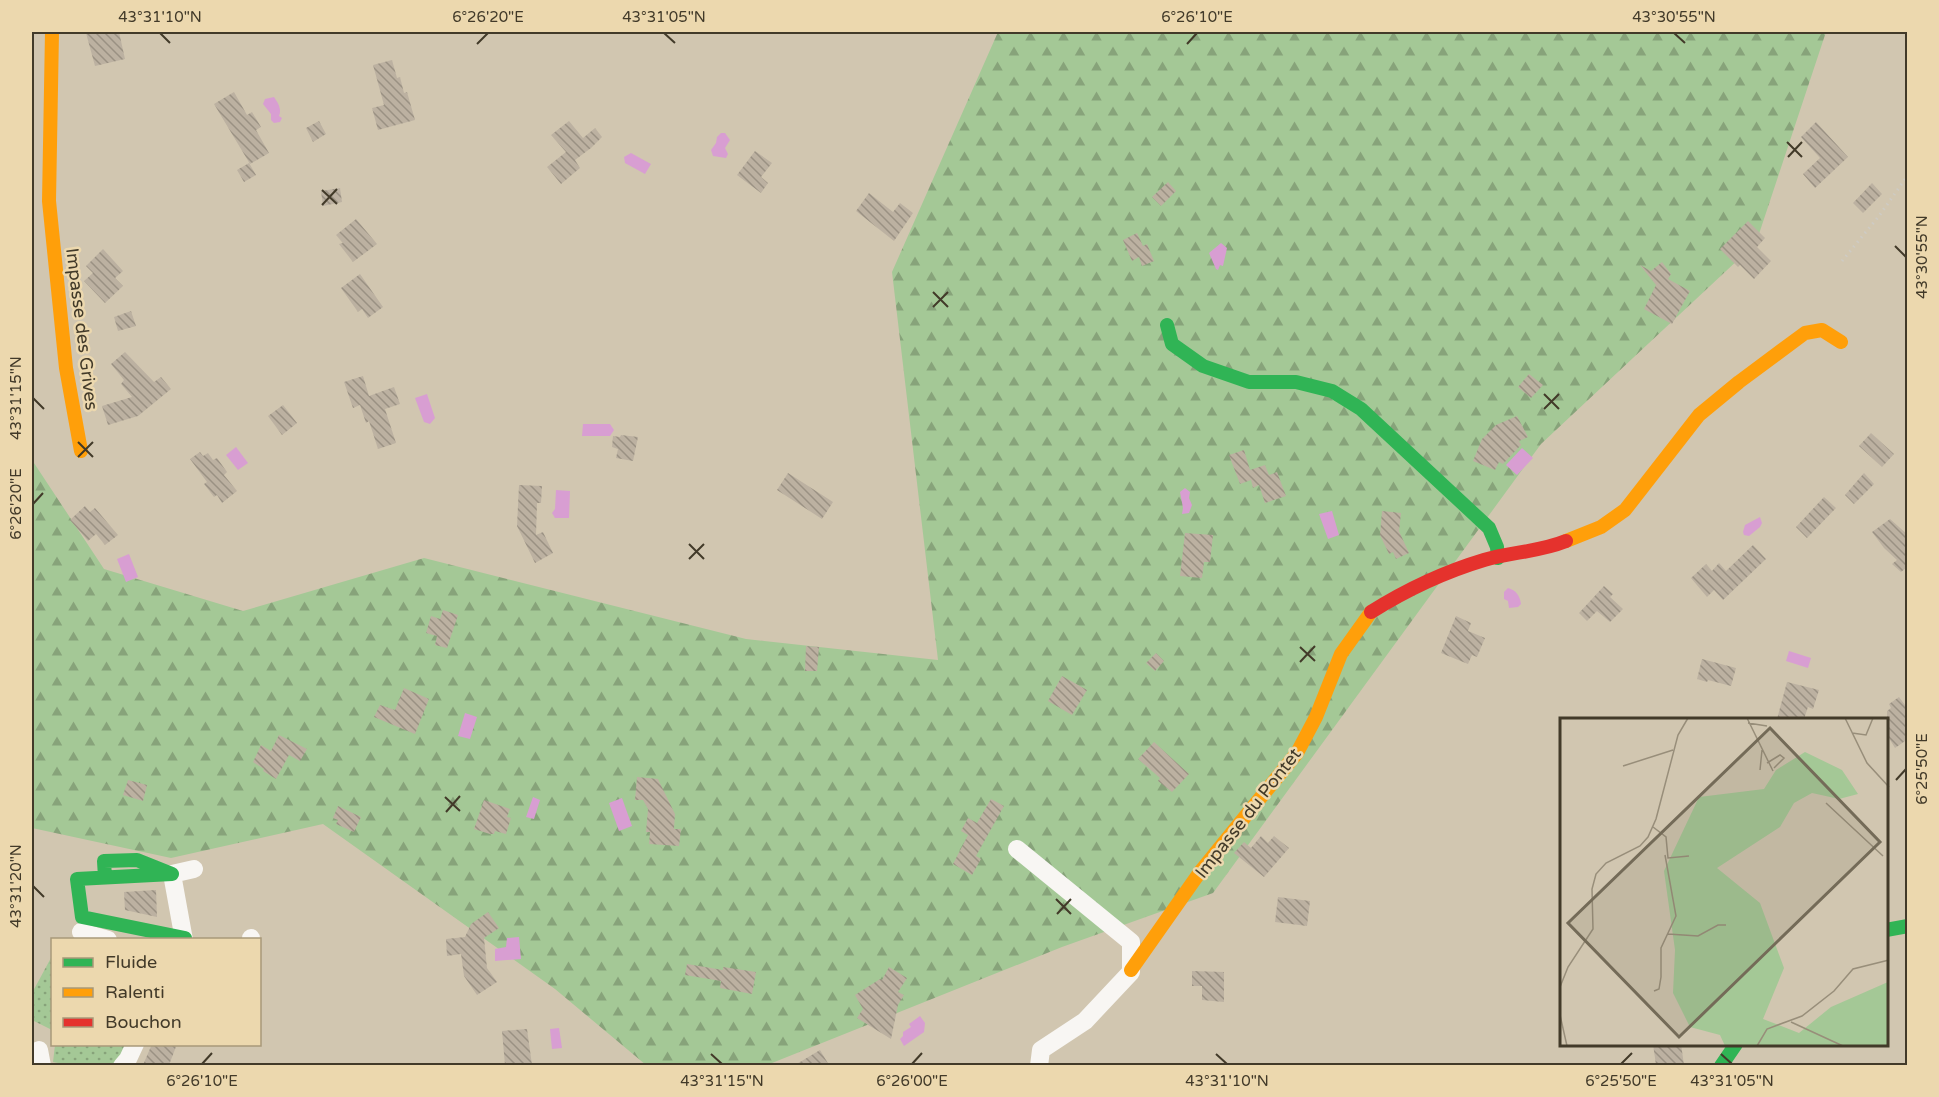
<svg xmlns="http://www.w3.org/2000/svg" width="1939" height="1097" viewBox="0 0 1939 1097" font-family="'Varela Round',sans-serif">
	<defs>
		<pattern id="grass-dots" width="8" height="8" patternUnits="userSpaceOnUse" patternTransform="scale(1.5)"><rect width="8" height="8" fill="#a4c896"/><path d="M2 2h.1M6 6h.1" fill="none" stroke="#87a37a" stroke-width="1.8" stroke-linecap="round"/></pattern>
		<pattern id="forest-firs" width="22" height="20" patternUnits="userSpaceOnUse" patternTransform="scale(1.5)"><rect width="22" height="20" fill="#a4c896"/><path d="M5 1l3.5 6h-7zM16 11l3.5 6h-7z" fill="#87a37a"/></pattern>
		<pattern id="building-back-hatch" width="6" height="6" patternUnits="userSpaceOnUse" patternTransform="scale(1.5)"><rect width="6" height="6" fill="#bcb1a1"/><path d="M-1 5l2 2M0 0l6 6M5-1l2 2" fill="none" stroke="#9a9183"/></pattern>
	</defs>
	<rect width="100%" height="100%" fill="#d1c6b0"/>
	<path fill="url(#grass-dots)" d="M52,956V1030L32,1020V993Z
		M55,1045H127L122,1055L113,1065H68L53,1062Z"/>
	<path fill="url(#forest-firs)" d="M998,32H1826L1756,243L1541,444L1213,893L1062,947L767,1065H646L555,989L323,824L171,858L32,828V460L104,569L243,611L424,558L746,639L938,660L892,272Z"/>
	<path fill="#d89ed2" d="M274,97C278,103 282,109 279,116L282,118L280,122L274,123L271,120V114L263,104L265,99Z
		M721,133H725L730,140L725,148L728,154L726,158L713,156L711,150L716,143L717,137Z
		M631,153L651,164L645,174L625,163L624,157Z
		M1221,243L1227,248L1223,266L1220,265L1218,270L1216,269L1209,253Z
		M427,394L435,418L430,424L424,422L415,398Z
		M583,424H610L614,430L610,436H582Z
		M236,447L248,463L238,470L226,455Z
		M1522,448L1533,458L1517,475L1506,465Z
		M1185,488L1190,492L1189,498L1192,505L1189,513L1182,514L1183,508L1180,492Z
		M556,490L570,491L569,518H555L552,513L555,509Z
		M1332,511L1339,535L1328,539L1319,514Z
		M1760,517L1762,523L1760,527L1749,536L1744,535L1743,532L1745,525Z
		M129,554L138,577L126,582L117,559Z
		M1508,588C1516,590 1520,596 1521,604L1518,607L1509,608L1508,601L1504,599V592Z
		M1789,651L1811,658L1808,668L1786,661Z
		M465,713L477,717L470,739L458,736Z
		M533,797L540,800L534,819L526,817Z
		M622,798L632,826L619,831L609,803Z
		M519,937L521,959L495,961V949L506,947L507,938Z
		M920,1016L925,1023L924,1032L904,1046L900,1039L903,1036V1032L911,1027L909,1024Z
		M559,1028L562,1048L552,1049L550,1029Z"/>
	<path fill="url(#building-back-hatch)" d="M93,32H119L125,59L95,66L86,33Z
		M392,60L397,78L400,77L404,93L407,92L415,120L378,130L372,108L384,105L373,65Z
		M234,92L247,115L252,112L261,127L256,130L269,153L250,164L214,104Z
		M319,121L326,134L313,142L306,128Z
		M569,121L583,138L595,128L602,137L591,148L575,160L580,168L561,184L547,167L566,152L551,135Z
		M1816,122L1848,157L1815,188L1803,174L1820,158L1801,137Z
		M755,151L772,163L761,177L768,183L761,193L737,175Z
		M249,163L256,175L244,182L237,170Z
		M1168,182L1176,191L1161,206L1152,197Z
		M1872,183L1882,194L1863,213L1853,203Z
		M340,188L342,202L323,206L321,191Z
		M869,193L893,212L900,203L913,213L894,241L856,211Z
		M356,219L377,244L353,262L339,244L343,243L336,235Z
		M1748,221L1765,238L1757,247L1771,261L1754,279L1740,265L1738,267L1720,249Z
		M1137,233L1143,246L1147,244L1154,261L1142,266L1139,257L1132,261L1123,240Z
		M103,249L123,271L115,278L123,286L105,303L84,281L93,273L86,266Z
		M1662,262L1671,274L1668,279L1690,291L1672,324L1644,309L1656,285L1640,265L1651,271Z
		M360,274L383,307L368,318L362,309L358,312L341,288Z
		M131,311L136,326L118,331L114,317Z
		M125,352L154,382L161,377L171,389L138,416L108,425L102,406L132,397L121,384L124,380L111,364Z
		M1529,374L1543,385L1531,398L1518,387Z
		M363,376L369,396L394,387L400,404L385,409L396,443L378,449L369,421L366,423L360,405L353,408L344,382Z
		M283,405L297,423L282,435L268,416Z
		M1517,416L1528,437L1519,441L1521,445L1503,464L1499,462L1495,470L1473,461L1482,439L1496,425Z
		M1871,433L1894,454L1882,467L1859,446Z
		M621,435L638,437L633,461L616,458L618,449L612,447L613,436L620,437Z
		M1244,450L1250,470L1265,465L1269,475L1277,472L1286,496L1265,503L1259,485L1253,488L1251,480L1240,484L1229,455Z
		M200,452L203,456L208,453L213,460L217,458L227,472L224,475L237,491L222,503L217,495L214,497L204,484L207,482L190,459Z
		M788,473L833,502L822,519L777,490Z
		M1864,473L1874,484L1854,504L1845,495Z
		M519,485L542,486L541,503H537L536,535L543,532L553,553L535,563L517,526Z
		M1824,497L1836,508L1807,538L1796,527Z
		M85,506L90,512L95,508L118,535L105,545L96,534L88,541L70,520Z
		M1382,511L1401,513L1399,531L1409,553L1396,559L1393,552L1389,554L1380,535Z
		M1890,519L1908,535V570L1906,568L1901,572L1892,564L1897,560L1884,548L1872,532Z
		M1185,533L1213,535L1210,562H1204L1202,578L1180,576Z
		M1753,545L1766,559L1723,600L1714,590L1707,597L1691,578L1706,564L1712,571L1719,563L1726,571Z
		M1604,586L1613,594L1610,597L1623,609L1610,622L1597,611L1587,621L1579,613Z
		M443,610L458,615L447,648L435,645L437,636L426,633L431,616L440,619Z
		M1456,616L1471,623L1468,631L1485,638L1477,657L1472,655L1468,664L1441,653Z
		M806,646L819,647L817,671H805Z
		M1156,653L1164,661L1155,671L1146,663Z
		M1702,659L1736,668L1731,686L1708,680L1707,682L1697,679Z
		M1062,676L1087,690L1072,715L1048,701Z
		M1787,682L1819,690L1813,709L1808,707L1804,719H1777Z
		M404,688L429,699L415,734L374,717L380,705L395,710Z
		M1899,697L1908,709V739L1895,748L1887,735V711L1891,708L1889,704Z
		M279,735L307,749L300,761L289,755L276,779L263,771L264,769L253,762L261,745L271,751Z
		M1154,742L1189,774L1172,792L1158,781L1160,778L1138,759Z
		M637,777L658,779L675,814L674,829H681L679,846L649,844L650,832H646L648,809L643,800H635Z
		M128,780L147,785L143,801L123,795Z
		M991,799L1004,806L976,856L981,859L972,875L953,864L968,835L961,831L968,818L977,823Z
		M484,800L510,809L507,817L511,818L506,834L495,831L494,834H490L474,829Z
		M338,806L361,817L354,832L336,824L338,820L333,818Z
		M1261,836L1268,843L1274,836L1289,848L1264,877L1234,853L1244,842L1251,848Z
		M156,890L157,917L125,910L124,892Z
		M1278,897L1310,901L1307,926L1275,922Z
		M488,912L499,928L484,938L487,968L497,982L477,995L464,976L461,954L447,956L446,939L465,937L471,924Z
		M687,964L723,970V967L756,972L752,994L720,988L721,981L685,975Z
		M889,967L907,978L898,992L904,995L898,1005L891,1039L857,1018L863,1009L855,995L880,979L882,980Z
		M1192,971L1224,972V1002L1202,1000V986H1192Z
		M527,1029L532,1065H505L502,1031Z
		M152,1044H177L169,1065H143Z
		M1653,1044H1681L1684,1065H1656Z
		M820,1050L829,1065H795Z"/>
	<g fill="none" stroke-linecap="round" stroke-linejoin="round">
		<path stroke="#cecbc4" stroke-width="3" stroke-dasharray="1.5 4.5" stroke-linecap="butt" d="M1842,261L1879,216L1908,175"/>
		<path stroke="#f8f6f3" stroke-width="18" d="M1017,849L1131,942V972L1085,1021L1041,1050L1039,1066
			M81,932L108,940
			M184,940L172,874L194,869
			M251,940V938
			M39,1050L42,1066
			M122,1066L128,1059L135,1044"/>
		<path stroke="#30b455" stroke-width="14" d="M1167,325L1172,344L1203,366L1249,382H1296L1332,391L1361,409L1489,528L1497,547L1498,558
			M105,877L104,861L137,860L172,874L77,879L82,917L185,938
			M1886,930L1908,926
			M1721,1066L1736,1044"/>
		<path stroke="#ff9f0a" stroke-width="14" d="M52,32L49,201L66,368L81,451
			M1566,541L1601,527L1625,510L1699,415L1739,382L1805,333L1822,330L1841,342
			M1131,970L1200,872L1297,753L1316,717L1341,654L1371,612"/>
		<path stroke="#e5322d" stroke-width="14" d="M1371,612C1406,590 1444,572 1484,560C1511,552 1539,552 1566,541"/>
	</g>
	<path fill="none" stroke="#423a29" stroke-width="2" d="M160,33L170,43M664,33L675,43M1674,33L1685,43M477,44L488,33M1187,44L1197,33M1787,142L1802,157M1788,157L1802,142M322,190L337,204M322,205L337,189M1895,246L1906,257M933,292L948,307M933,307L948,292M1544,394L1559,409M33,398L44,409M1544,409L1559,394M78,442L93,457M78,457L93,442M33,504L43,493M689,544L704,559M689,559L704,544M1300,647L1315,661M1300,662L1315,646M1896,780L1906,769M445,797L460,811M446,812L460,796M33,886L44,897M1056,899L1071,914M1057,914L1071,899M711,1054L722,1064M1216,1054L1227,1064M1721,1054L1732,1064M202,1064L212,1053M912,1064L922,1053M1621,1064L1632,1053"/>
	<g text-anchor="middle" stroke-width="5" stroke-linejoin="round" paint-order="stroke">
		<g font-size="18" fill="#423a29" stroke="#ecd8ae">
			<text transform="translate(82 329) rotate(83)" y="6">Impasse des Grives</text>
			<text transform="translate(1248 813) rotate(-52)" y="6">Impasse du Pontet</text>
		</g>
	</g>
	<g transform="translate(1560 718)">
		<rect width="328" height="328" fill="#d1c6b0"/>
		<path d="M245,34L282,52L298,76L279,81L252,75L234,85L220,109L157,150L200,185L224,250L203,301L239,315L271,289L328,264V328H165L160,317L130,309L113,275L115,232L104,153L139,79L204,71L216,52Z" fill="#a4c896"/>
		<path fill="none" stroke="#988e7a" stroke-width="1.5" d="M187,0L213,53M285,0L307,45L329,69M188,5L207,8M292,15L306,17L313,0M207,45L220,37L224,40L214,50L221,43M63,48L113,32M200,52L202,32M266,85L323,138M93,109L106,119L108,140L129,138M108,216L138,218L158,207H166M0,269L8,249L33,211L32,171L36,156L46,145L80,128L88,119L96,101L118,17L128,0M94,273L99,271L101,259V230L116,198L105,137M0,297L7,328M231,304L283,328M197,328L207,311L242,298L274,273L293,251L329,242"/>
		<path fill="#746b58" fill-opacity="0.15" stroke="#746b58" stroke-width="3" d="M210,10L320,124L119,319L8,205Z"/>
		<rect width="328" height="328" fill="none" stroke="#423a29" stroke-width="3"/>
	</g>
	<rect width="1939" height="1097" fill="none" stroke="#ecd8ae" stroke-width="66"/>
	<rect x="51" y="938" width="210" height="108" fill="#ecd8ae" stroke="#a89979" stroke-width="1.5"/>
	<rect x="63" y="958" width="30" height="9" fill="#30b455" stroke="#a89979" stroke-width="1.5"/>
	<text x="105" y="968" font-size="18" fill="#423a29">Fluide</text>
	<rect x="63" y="988" width="30" height="9" fill="#ff9f0a" stroke="#a89979" stroke-width="1.5"/>
	<text x="105" y="998" font-size="18" fill="#423a29">Ralenti</text>
	<rect x="63" y="1018" width="30" height="9" fill="#e5322d" stroke="#a89979" stroke-width="1.5"/>
	<text x="105" y="1028" font-size="18" fill="#423a29">Bouchon</text>
	<rect x="33" y="33" width="1873" height="1031" fill="none" stroke="#423a29" stroke-width="2"/>
	<g font-size="15" text-anchor="middle" fill="#423a29">
		<text x="160" y="22">43°31'10"N</text>
		<text x="488" y="22">6°26'20"E</text>
		<text x="664" y="22">43°31'05"N</text>
		<text x="1197" y="22">6°26'10"E</text>
		<text x="1674" y="22">43°30'55"N</text>
		<text transform="translate(1922 257) rotate(-90)" y="5">43°30'55"N</text>
		<text transform="translate(16 398) rotate(-90)" y="5">43°31'15"N</text>
		<text transform="translate(16 504) rotate(-90)" y="5">6°26'20"E</text>
		<text transform="translate(1922 769) rotate(-90)" y="5">6°25'50"E</text>
		<text transform="translate(16 886) rotate(-90)" y="5">43°31'20"N</text>
		<text x="202" y="1086">6°26'10"E</text>
		<text x="722" y="1086">43°31'15"N</text>
		<text x="912" y="1086">6°26'00"E</text>
		<text x="1227" y="1086">43°31'10"N</text>
		<text x="1621" y="1086">6°25'50"E</text>
		<text x="1732" y="1086">43°31'05"N</text>
	</g>
</svg>
